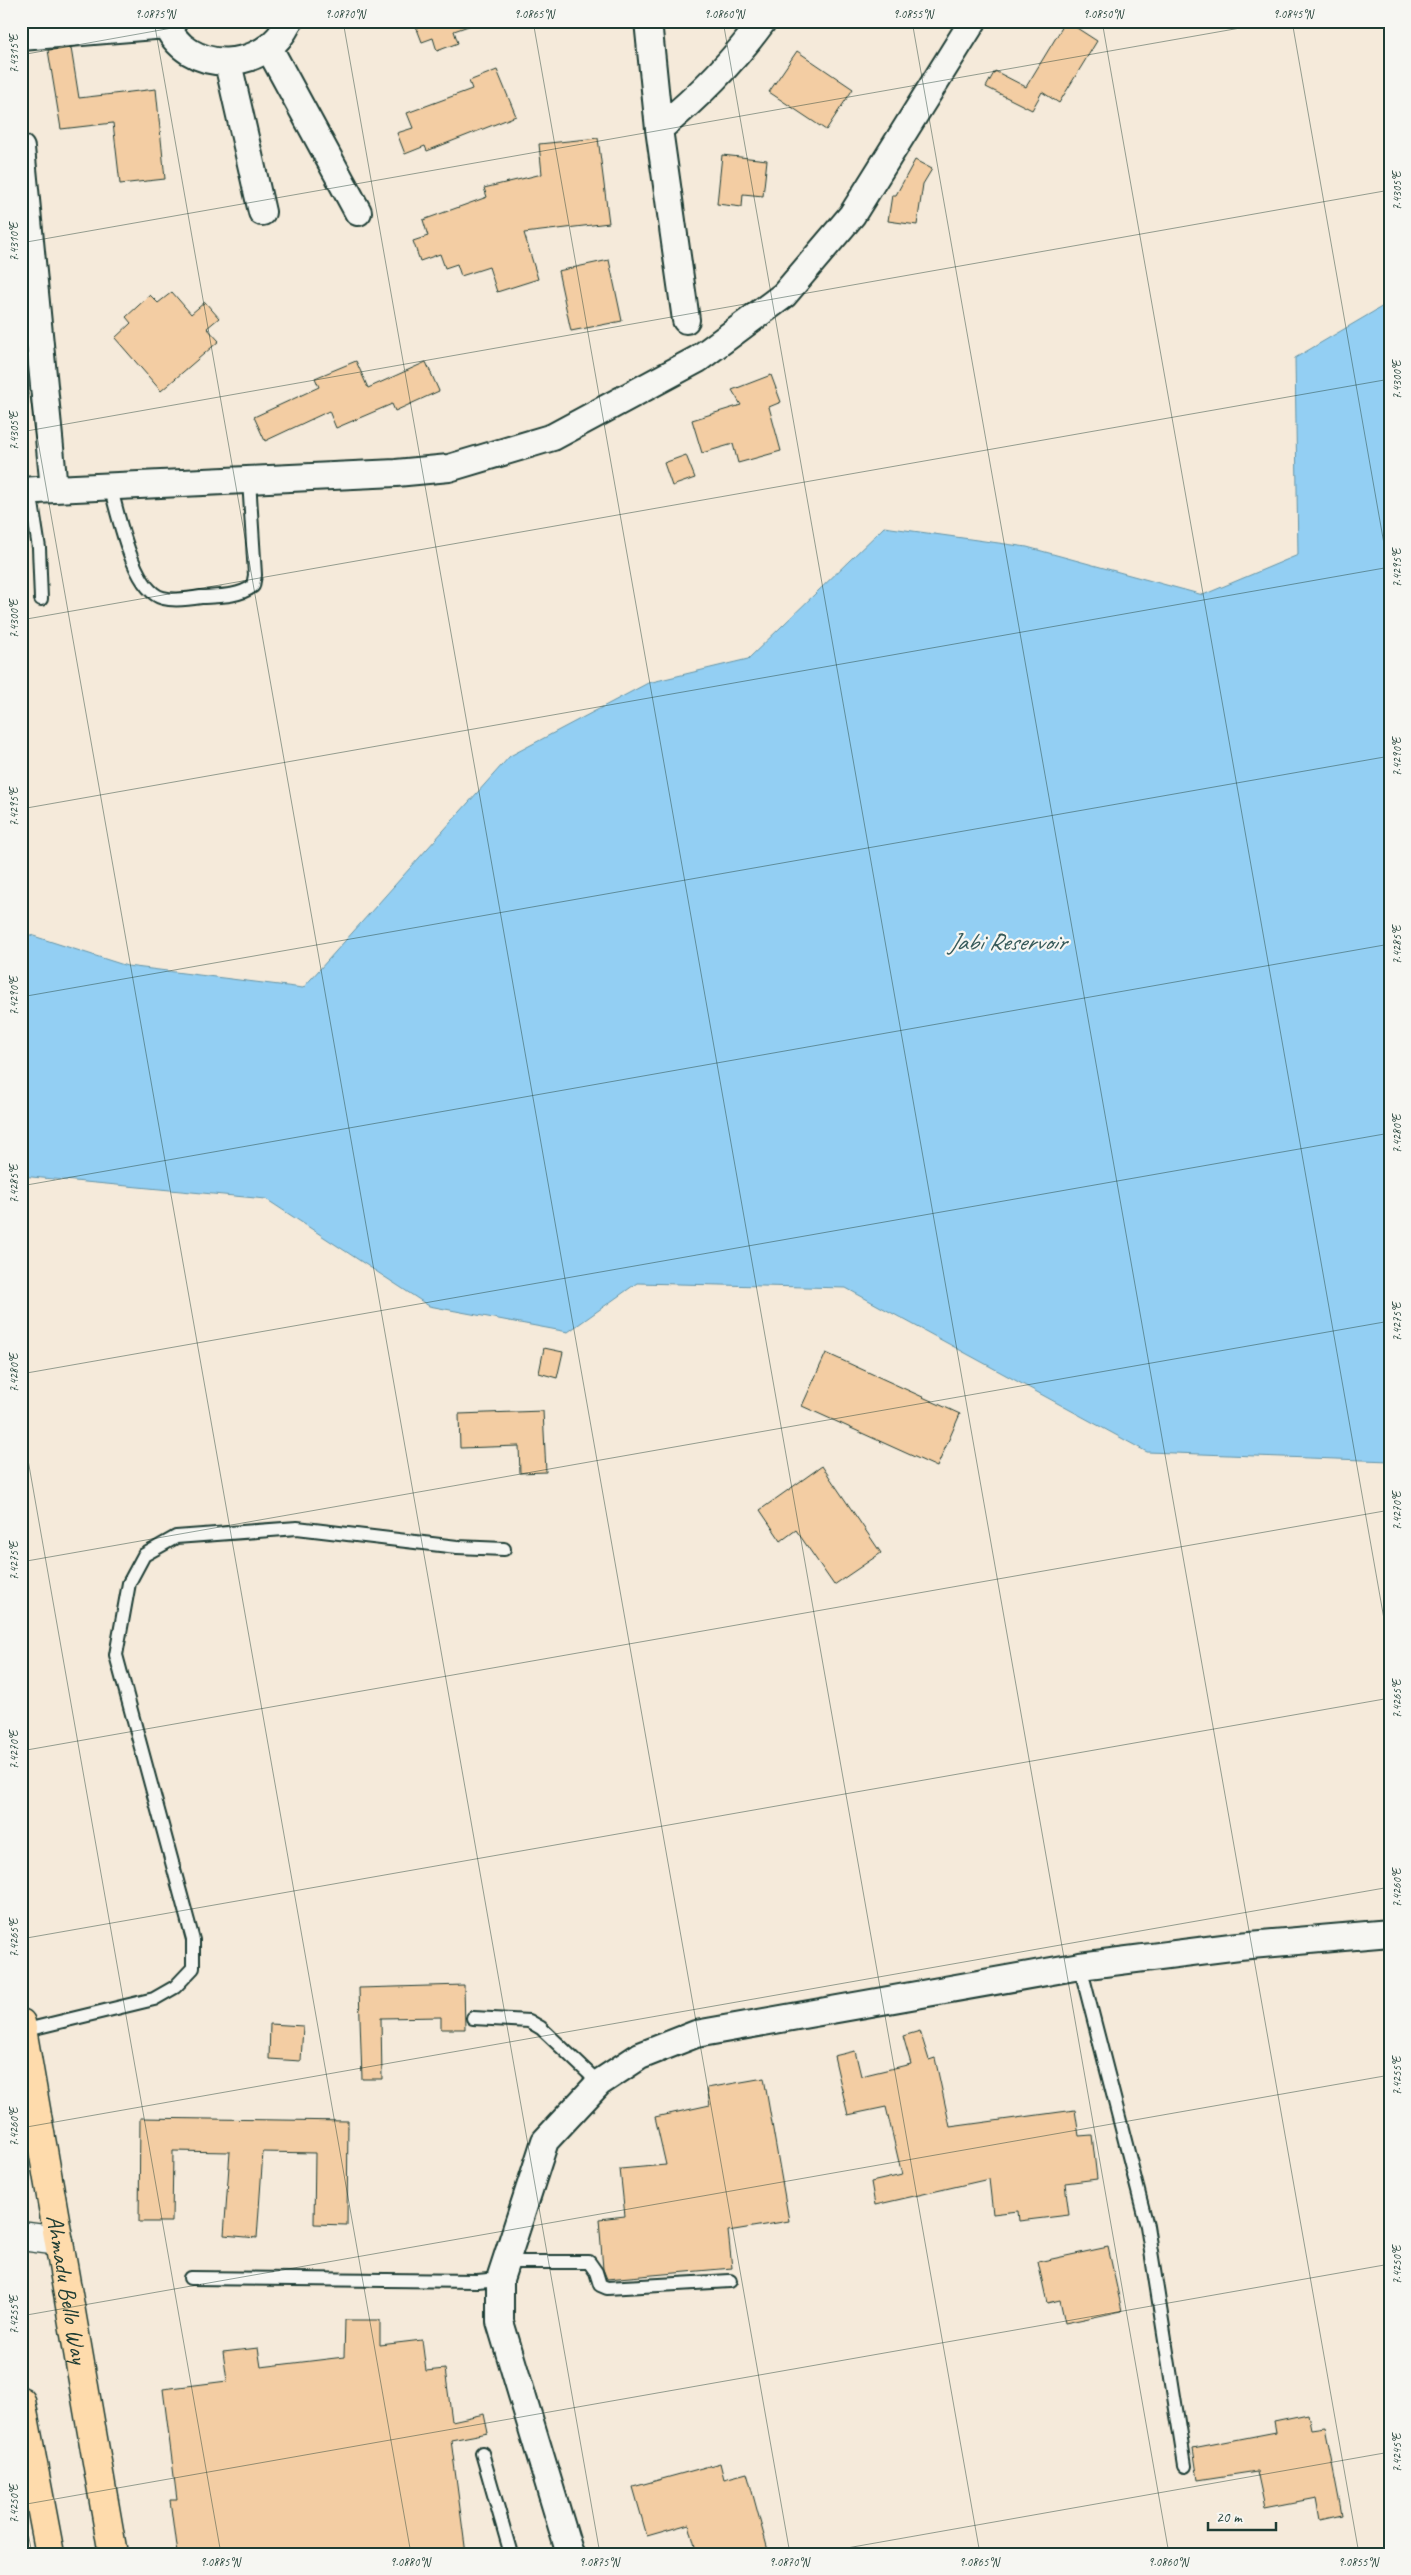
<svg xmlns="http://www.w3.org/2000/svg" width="1411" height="2575" viewBox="0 0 1411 2575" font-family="Caveat,sans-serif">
	<rect width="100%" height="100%" fill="#f5eada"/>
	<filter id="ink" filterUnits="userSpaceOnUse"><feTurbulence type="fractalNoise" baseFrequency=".02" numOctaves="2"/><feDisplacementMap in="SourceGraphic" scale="10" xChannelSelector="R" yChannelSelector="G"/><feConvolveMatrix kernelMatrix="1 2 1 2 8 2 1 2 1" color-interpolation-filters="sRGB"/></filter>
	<g filter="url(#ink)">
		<path fill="#93cff3" stroke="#6595a7" d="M1390,302V1461L1147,1452L846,1288L637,1283L568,1332L429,1306L266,1199L21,1176V932L127,966L303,988L510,756L648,683L748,659L884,527L1027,547L1203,595L1298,555L1295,358Z"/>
		<path fill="#f3cda3" stroke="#1f3d34" d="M414,21H473L474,24L454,31L458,43L437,51L433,38L422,42Z
			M1066,21L1097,41L1059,103L1042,92L1032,110L986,87L995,71L1026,87Z
			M71,48L79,98L156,89L165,179L120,184L113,123L61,129L48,50Z
			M797,51L853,89L826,130L769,92Z
			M497,70L516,116L427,151L425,146L405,154L397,133L413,128L407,113L472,89L469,81Z
			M598,138L609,223L524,233L538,279L497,292L489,267L461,276L457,264L445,268L440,254L420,261L413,241L428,236L423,220L487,197L484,188L542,174L539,144Z
			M722,155L767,160L763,196L743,194L742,207L717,204Z
			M915,160L932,169L923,184L917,225L888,221L892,195H896Z
			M609,260L622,321L571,331L558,271Z
			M172,292L191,314L205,302L219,318L207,328L219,341L161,391L115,338L131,323L126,317L150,295L158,303Z
			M356,361L368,388L426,362L439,391L395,411L392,404L336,428L329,411L265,441L254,417L319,387L315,378Z
			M771,375L781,402L769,407L781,451L738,463L733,444L702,453L692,420L741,405L732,390Z
			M686,455L695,478L672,486L664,463Z
			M544,1348L563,1352L557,1378L539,1373Z
			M826,1353L960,1414L937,1467L802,1406Z
			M543,1411L546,1472L520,1473L519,1446L460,1448L459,1414Z
			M822,1466L881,1553L834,1585L796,1530L781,1541L760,1510Z
			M464,1985L465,2029H441V2017L381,2018L382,2079H362L359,1988Z
			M270,2024L303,2026L301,2061L269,2059Z
			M920,2031L929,2060L935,2058L950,2127L1075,2110L1079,2136L1092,2135L1097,2179L1065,2183L1069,2215L1019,2221L1018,2211L993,2214L989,2179L875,2205L871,2182L902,2175L886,2107L848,2115L834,2056L855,2051L861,2076L911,2064L903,2036Z
			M764,2078L789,2221L728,2231L732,2268L607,2279L603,2269L599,2219L625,2216L620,2169L666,2165L655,2117L710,2105L707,2088Z
			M140,2118L348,2121L347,2225L314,2224L315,2153L263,2152L257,2238L224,2235L230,2152L173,2151L172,2222H139Z
			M1108,2247L1122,2311L1065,2323L1060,2300L1047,2303L1038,2262Z
			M345,2320H380V2345L422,2340L426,2371L445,2369L452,2421L484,2414L488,2433L451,2440L466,2554H177L170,2500H177L163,2389L227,2381L223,2352L258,2348L261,2367L344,2357Z
			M1308,2414L1311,2429L1325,2427L1342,2515L1320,2520L1316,2498L1265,2508L1257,2471L1198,2480L1193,2448L1276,2432L1274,2421Z
			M720,2463L724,2479L747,2473L769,2554H697L689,2524L647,2536L633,2487Z"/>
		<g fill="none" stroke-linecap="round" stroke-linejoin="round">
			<g stroke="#1f3d34" stroke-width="16">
				<path id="service" d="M110,486C118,513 133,591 163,598C175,601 189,599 201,597C219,596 238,597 253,586L255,575L249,480
					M30,490L39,548L41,599
					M1080,1966L1147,2226L1185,2466
					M473,2018L529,2021L541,2028L599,2083
					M22,2031L154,1999L175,1987L193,1968V1940L116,1655L129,1583L144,1555L176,1537L297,1528L457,1547L504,1549
					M505,2262H589L596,2272L600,2285L607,2288L730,2281
					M190,2278L477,2281L500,2279
					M482,2453L511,2554"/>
			</g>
			<g stroke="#1f3d34" stroke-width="30">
				<path id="minor" d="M165,21C185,77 267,73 289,21
					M648,21L659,129L686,320
					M21,37L166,25
					M269,48L358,212
					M228,63L262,212
					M659,129C698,97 733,62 763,21
					M21,148L54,489L21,491
					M54,489L396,473L449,468L553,437L698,359L784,295L852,215L973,21
					M570,2554L500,2322V2279L545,2141L599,2083L640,2056L696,2034L1080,1966L1239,1946L1390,1933"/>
			</g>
			<g stroke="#1f3d34" stroke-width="31">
				<path id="tertiary" d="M21,2236L59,2241"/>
			</g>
			<g stroke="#1f3d34" stroke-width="31">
				<g id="primary">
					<path id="s1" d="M21,2023L113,2554"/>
					<path d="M21,2401L50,2554"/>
				</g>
			</g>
			<use href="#service" stroke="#f6f6f2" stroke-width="12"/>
			<use href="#minor" stroke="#f6f6f2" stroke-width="26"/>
			<use href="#tertiary" stroke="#f6f6f2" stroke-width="28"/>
			<use href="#primary" stroke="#fedbac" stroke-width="28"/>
		</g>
	</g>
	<path fill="none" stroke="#1f3d34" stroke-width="1" stroke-opacity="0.45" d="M154,21L600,2554M343,21L790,2554M533,21L980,2554M723,21L1169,2554M912,21L1359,2554M1102,21L1390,1653M1292,21L1390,578M21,55L211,21M21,243L1280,21M21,345L411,2554M21,432L1390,190M21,620L1390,379M21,809L1390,567M21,997L1390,756M21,1186L1390,944M21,1374L1390,1133M21,1420L221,2554M21,1562L1390,1321M21,1751L1390,1510M21,1939L1390,1698M21,2128L1390,1887M21,2316L1390,2075M21,2495L32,2554M21,2505L1390,2264M813,2554L1390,2452"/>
	<g text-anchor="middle" stroke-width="4.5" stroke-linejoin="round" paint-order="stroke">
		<g font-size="24" fill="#1f3d34" stroke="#f6f6f2">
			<text dy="8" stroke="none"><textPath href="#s1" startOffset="270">Ahmadu Bello Way</textPath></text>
		</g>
		<g font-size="25" font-style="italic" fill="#365a5a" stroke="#f6f6f2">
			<text x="1007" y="950">Jabi Reservoir</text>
		</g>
	</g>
	<rect width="1411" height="2575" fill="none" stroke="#f6f6f2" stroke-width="55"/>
	<path d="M1208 2522v8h68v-8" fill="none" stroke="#1f3d34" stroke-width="2.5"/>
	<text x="1216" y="2522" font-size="15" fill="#1f3d34" stroke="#f6f6f2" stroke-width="4" paint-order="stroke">20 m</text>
	<rect x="28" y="28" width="1356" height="2520" fill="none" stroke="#1f3d34" stroke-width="2"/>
	<g font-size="12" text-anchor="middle" fill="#1f3d34">
		<text x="155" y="18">9.0875°N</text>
		<text x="345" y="18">9.0870°N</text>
		<text x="534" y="18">9.0865°N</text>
		<text x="724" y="18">9.0860°N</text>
		<text x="913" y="18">9.0855°N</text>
		<text x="1103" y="18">9.0850°N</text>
		<text x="1293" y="18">9.0845°N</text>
		<text transform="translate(14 54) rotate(-90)" y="4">7.4315°E</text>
		<text transform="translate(1397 191) rotate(-90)" y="4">7.4305°E</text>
		<text transform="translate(14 242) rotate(-90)" y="4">7.4310°E</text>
		<text transform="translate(1397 380) rotate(-90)" y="4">7.4300°E</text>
		<text transform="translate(14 431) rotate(-90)" y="4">7.4305°E</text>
		<text transform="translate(1397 568) rotate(-90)" y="4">7.4295°E</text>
		<text transform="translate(14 619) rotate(-90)" y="4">7.4300°E</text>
		<text transform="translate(1397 757) rotate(-90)" y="4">7.4290°E</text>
		<text transform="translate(14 807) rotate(-90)" y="4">7.4295°E</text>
		<text transform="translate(1397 945) rotate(-90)" y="4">7.4285°E</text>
		<text transform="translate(14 996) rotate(-90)" y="4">7.4290°E</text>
		<text transform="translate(1397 1134) rotate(-90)" y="4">7.4280°E</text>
		<text transform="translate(14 1184) rotate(-90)" y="4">7.4285°E</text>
		<text transform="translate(1397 1322) rotate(-90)" y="4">7.4275°E</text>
		<text transform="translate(14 1373) rotate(-90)" y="4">7.4280°E</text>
		<text transform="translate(1397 1511) rotate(-90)" y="4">7.4270°E</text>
		<text transform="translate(14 1561) rotate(-90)" y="4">7.4275°E</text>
		<text transform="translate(1397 1699) rotate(-90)" y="4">7.4265°E</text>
		<text transform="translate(14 1750) rotate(-90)" y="4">7.4270°E</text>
		<text transform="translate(1397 1888) rotate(-90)" y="4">7.4260°E</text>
		<text transform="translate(14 1938) rotate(-90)" y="4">7.4265°E</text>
		<text transform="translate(1397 2076) rotate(-90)" y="4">7.4255°E</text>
		<text transform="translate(14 2127) rotate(-90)" y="4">7.4260°E</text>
		<text transform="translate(1397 2265) rotate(-90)" y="4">7.4250°E</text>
		<text transform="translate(14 2315) rotate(-90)" y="4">7.4255°E</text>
		<text transform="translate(1397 2453) rotate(-90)" y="4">7.4245°E</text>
		<text transform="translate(14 2504) rotate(-90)" y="4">7.4250°E</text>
		<text x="220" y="2566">9.0885°N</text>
		<text x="410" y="2566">9.0880°N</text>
		<text x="599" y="2566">9.0875°N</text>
		<text x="789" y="2566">9.0870°N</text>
		<text x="979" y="2566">9.0865°N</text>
		<text x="1168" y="2566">9.0860°N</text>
		<text x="1358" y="2566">9.0855°N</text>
	</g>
</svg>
